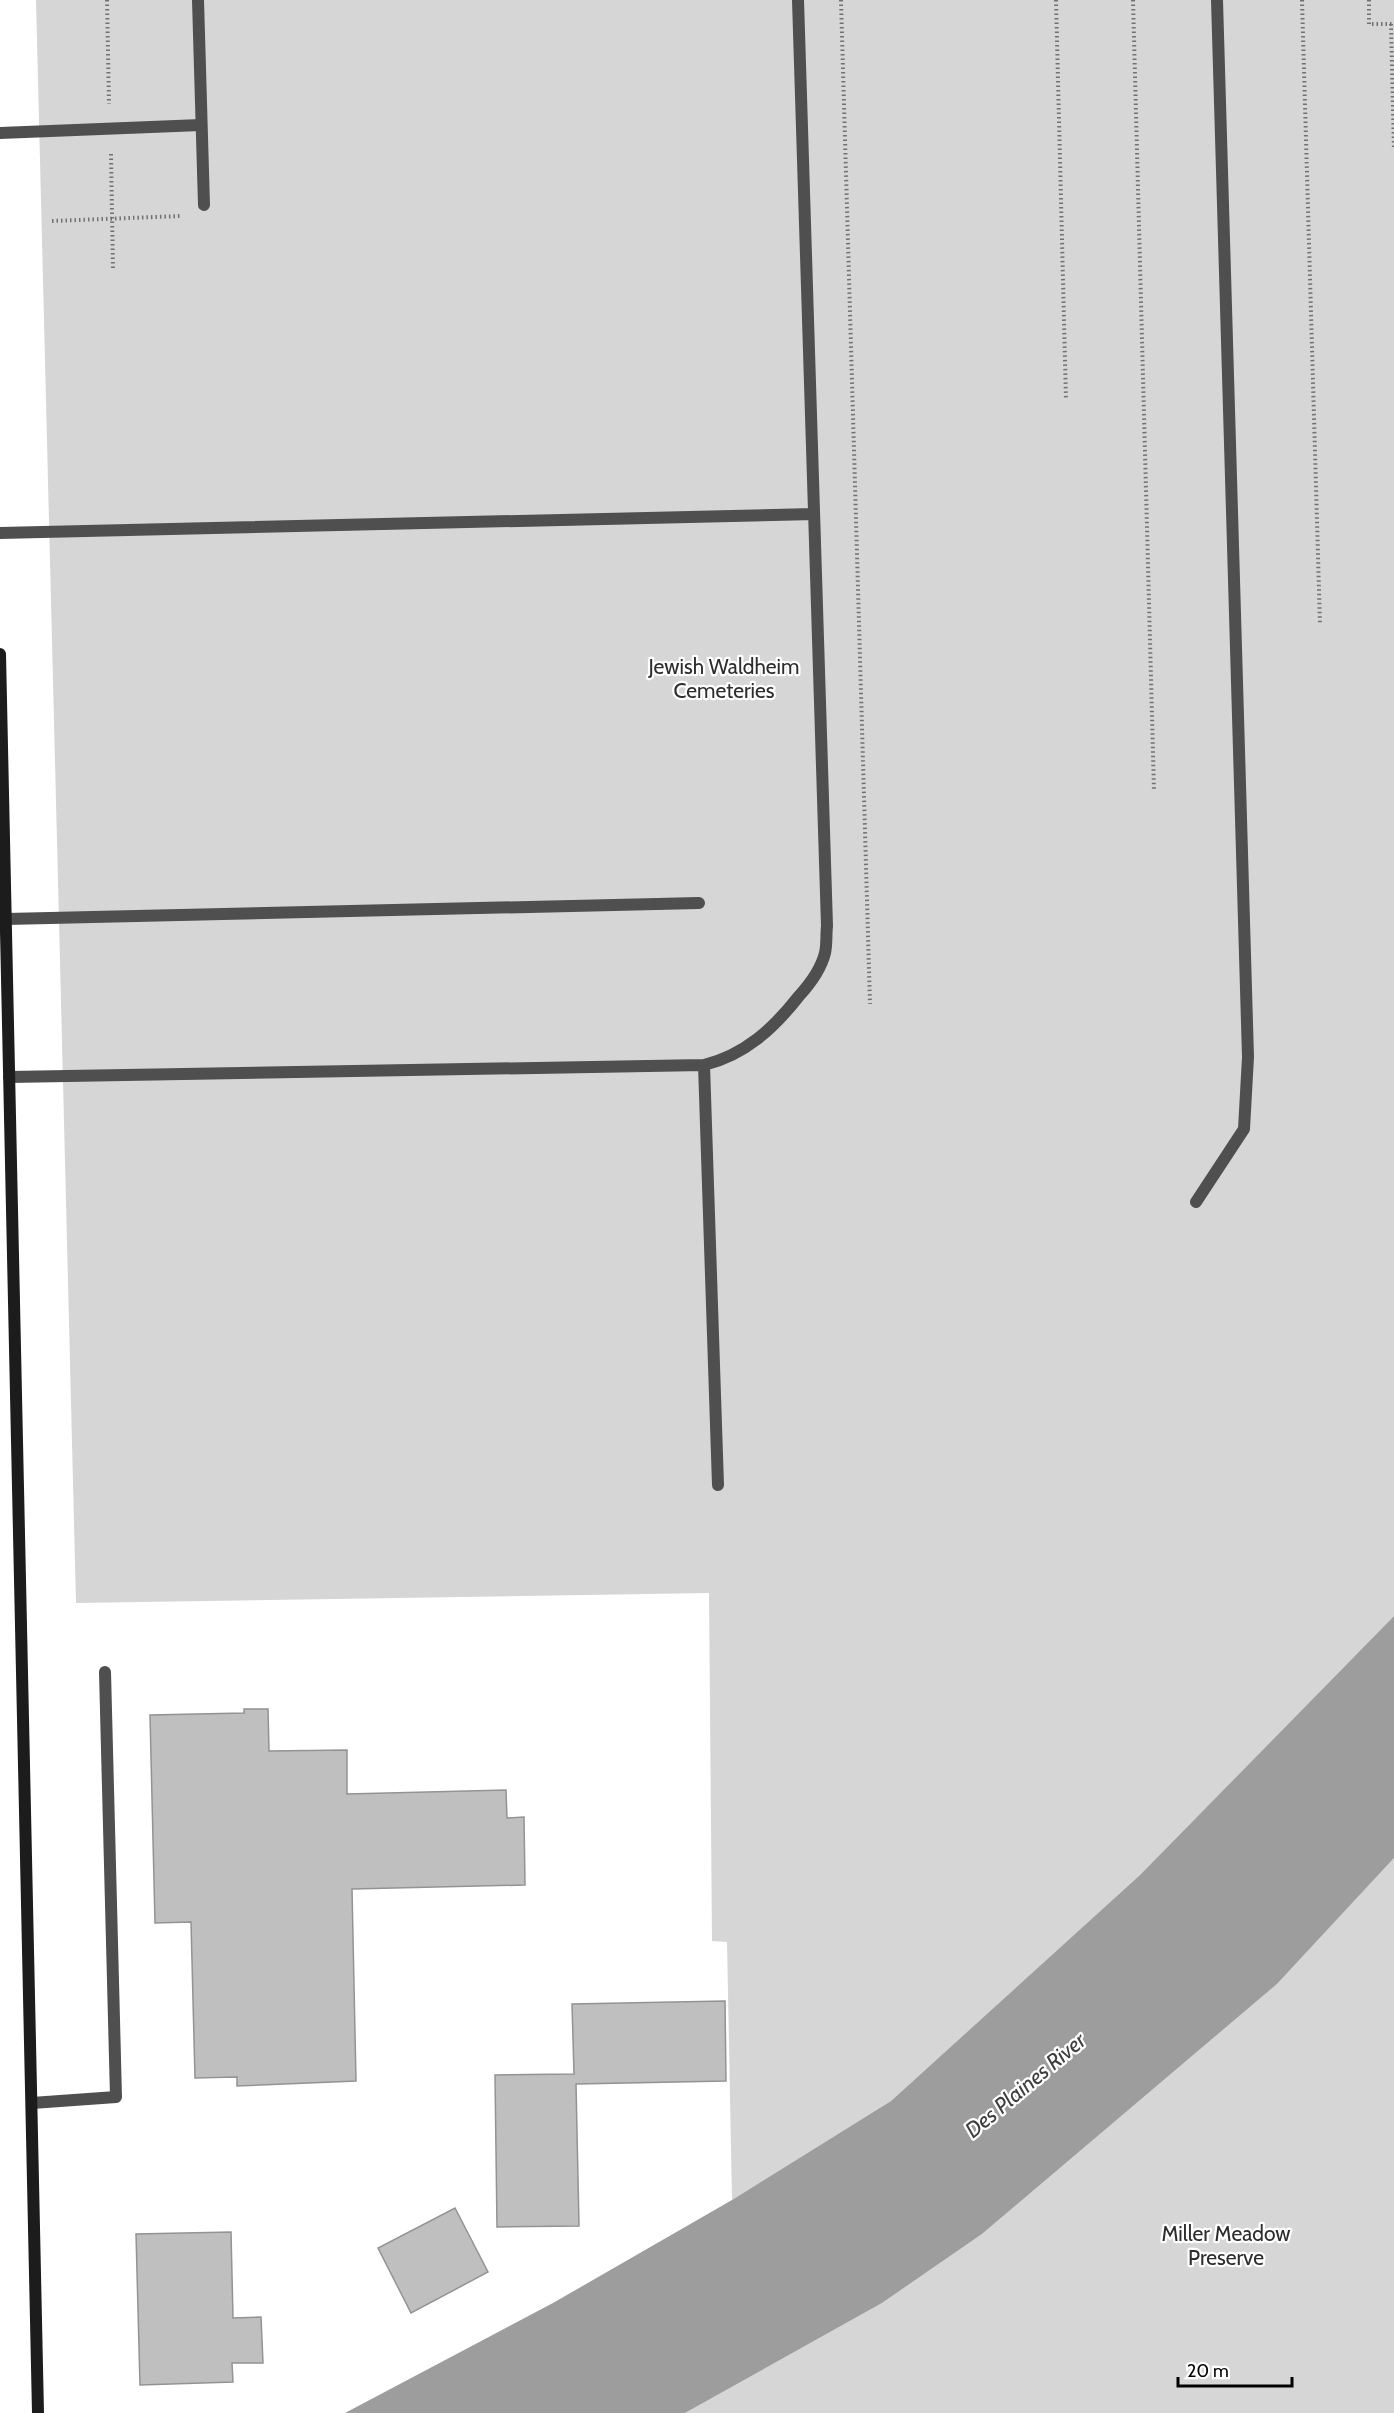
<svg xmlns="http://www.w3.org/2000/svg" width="1394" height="2413" viewBox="0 0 1394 2413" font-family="Cabin,sans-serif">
	<rect width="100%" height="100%" fill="#fff"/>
	<path fill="#d6d6d6" d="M36,0H1394V1616L1140,1875L891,2101L732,2200L727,1942L712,1941L709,1593L76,1603Z
		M1394,1858V2413H685L882,2303L982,2234L1277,1984Z"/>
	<path fill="#9d9d9d" d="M1394,1616V1858L1277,1984L982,2234L882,2303L685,2413H345L553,2303L732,2200L891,2101L1140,1875Z"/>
	<path fill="#bfbfbf" stroke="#939393" stroke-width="1.5" d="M244,1709H268L269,1751L347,1750V1794L506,1790L507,1818L524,1817L525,1885L352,1889L356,2081L237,2086V2077L195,2078L191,1922L155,1923L150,1715L244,1713Z
		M725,2001L726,2081L576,2084L579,2226L497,2227L495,2075L574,2074L572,2004Z
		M455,2208L488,2272L411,2313L378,2248Z
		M231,2232L233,2318L261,2317L263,2363H232L233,2382L140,2385L136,2234Z"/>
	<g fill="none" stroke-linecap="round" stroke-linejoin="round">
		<path stroke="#717171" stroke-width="4" stroke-dasharray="1.5 3" stroke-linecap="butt" d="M107,0L109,104
			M841,0L870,1004
			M1056,0L1066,400
			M1133,0L1154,791
			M1302,0L1320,625
			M1369,0V24H1394
			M1391,24L1394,150
			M111,154L113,270
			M52,221L181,216"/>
		<path stroke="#4f4f4f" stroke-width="12" d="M198,0L204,205
			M0,133L201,125
			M0,533L814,514
			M6,919L699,903
			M704,1065L718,1485
			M9,1077L704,1065C745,1055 774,1028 799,996C810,984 821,969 825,953C827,945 826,934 827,926L798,0
			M1196,1202L1244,1129L1248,1057L1217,0
			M32,2103L116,2097L105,1672"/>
		<path stroke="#1c1c1c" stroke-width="12" d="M0,654L38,2413"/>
	</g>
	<g text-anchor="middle" stroke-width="4.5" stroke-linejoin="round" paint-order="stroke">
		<g font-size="21" fill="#2d2d2d" stroke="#fff">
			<text x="724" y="674">Jewish Waldheim<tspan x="724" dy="24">Cemeteries</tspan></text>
			<text x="1226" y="2241">Miller Meadow<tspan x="1226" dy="24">Preserve</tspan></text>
		</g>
		<g font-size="22" font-style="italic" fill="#3e3e3e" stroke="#fff">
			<text transform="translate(1025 2085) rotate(-40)" y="8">Des Plaines River</text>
		</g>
	</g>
	<path d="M1178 2377v9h114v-9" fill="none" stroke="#000000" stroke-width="3"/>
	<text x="1187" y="2377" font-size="18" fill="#000000" stroke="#ffffff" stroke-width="4.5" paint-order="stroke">20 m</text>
</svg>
